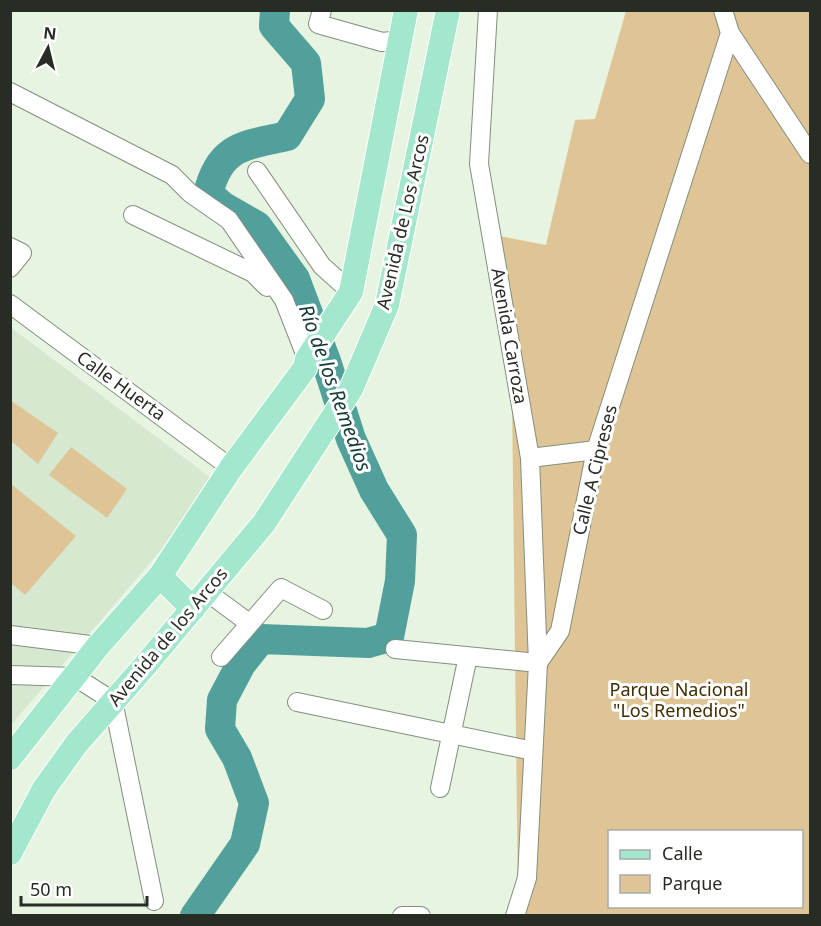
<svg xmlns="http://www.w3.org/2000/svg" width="821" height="926" viewBox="0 0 821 926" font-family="'Noto Sans',sans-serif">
	<rect width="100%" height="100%" fill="#e6f4e1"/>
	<path fill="#d6e8d0" d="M10,327L215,481L179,529L11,725Z"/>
	<path fill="#dfc596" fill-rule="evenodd" d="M626,11H810V915H509L518,906L512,398L494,235L546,245L575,120L595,119ZM610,832H802V906H610Z
		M10,400L58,433L38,464L11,441Z
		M71,447L127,489L107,518L49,475Z
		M11,484L76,536L25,595L11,583Z"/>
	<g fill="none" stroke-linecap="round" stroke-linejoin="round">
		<path stroke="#51a09c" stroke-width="30" d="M195,916L245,844L254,803L237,758L220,729L222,700L241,664L261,639L368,643L389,637L400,581L402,535L374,490L351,439L326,361L295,279L257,226L222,206L208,194C220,145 244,146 287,136L310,99L306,63L274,26L275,10"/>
		<g stroke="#838f7e" stroke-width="20">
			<path id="minor" d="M322,10L318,24L382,42L401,40
				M723,10L730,33L810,154
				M10,92L172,175L190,193L229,220L284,300L307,359
				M257,171L322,266L351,292
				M133,215L253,273L267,287
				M10,247L22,253L10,268
				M10,304L231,468
				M530,458L596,450
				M207,592L249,623
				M10,635L98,646
				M395,649L538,663L530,458L479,164L488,10
				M221,657L281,588L323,610
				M10,675L75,677L113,701L154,901
				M297,702L533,751
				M440,788L468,656
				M402,916H421
				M515,916L527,878L538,663L560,631L596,450L730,33"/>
		</g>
		<g stroke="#fff" stroke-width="26">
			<path id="major" d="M160,576L193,609
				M10,758L98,646L160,576L231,468L305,368L307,359L351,292L406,10
				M10,853L44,789L77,743L143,668L264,523L351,389L387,305L448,10"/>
		</g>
		<use href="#minor" stroke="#fff" stroke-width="18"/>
		<use href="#major" stroke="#a3e8cc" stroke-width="24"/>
	</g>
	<g text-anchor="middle" stroke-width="6" stroke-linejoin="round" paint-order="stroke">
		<g font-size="18" fill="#272d25" stroke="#fff">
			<text transform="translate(403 222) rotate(-77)" y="6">Avenida de Los Arcos</text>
			<text transform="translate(509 336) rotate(80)" y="6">Avenida Carroza</text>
			<text transform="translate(121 386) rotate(36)" y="6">Calle Huerta</text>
			<text transform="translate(595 470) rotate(-76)" y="6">Calle A Cipreses</text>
			<text transform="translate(168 637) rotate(-50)" y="6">Avenida de los Arcos</text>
		</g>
		<g font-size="18" fill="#402c00" stroke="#fff">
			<text x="679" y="696">Parque Nacional<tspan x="679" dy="21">"Los Remedios"</tspan></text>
		</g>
		<g font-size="20" font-style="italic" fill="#153b39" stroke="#fff">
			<text transform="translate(335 388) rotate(70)" y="7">Río de los Remedios</text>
		</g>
	</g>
	<rect width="821" height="926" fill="none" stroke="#272d25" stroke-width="24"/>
	<rect x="608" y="830" width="195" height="78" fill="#ffffff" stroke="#a9aba8" stroke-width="1.5"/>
	<rect x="620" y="850" width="30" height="9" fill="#a3e8cc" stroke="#a9aba8" stroke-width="1.5"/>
	<text x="662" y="860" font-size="18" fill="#272d25">Calle</text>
	<rect x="620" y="875" width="30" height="18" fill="#dfc596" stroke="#a9aba8" stroke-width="1.5"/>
	<text x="662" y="890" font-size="18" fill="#272d25">Parque</text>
	<g transform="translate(48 48) rotate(7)" stroke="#ffffff" stroke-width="4.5" paint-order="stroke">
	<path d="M0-4.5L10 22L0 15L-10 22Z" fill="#272d25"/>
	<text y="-9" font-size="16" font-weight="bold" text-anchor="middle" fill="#272d25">N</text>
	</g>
	<path d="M21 896v9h126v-9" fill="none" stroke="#272d25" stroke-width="3"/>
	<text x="30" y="896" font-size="18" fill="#272d25" stroke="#ffffff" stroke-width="4.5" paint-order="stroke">50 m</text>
</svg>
